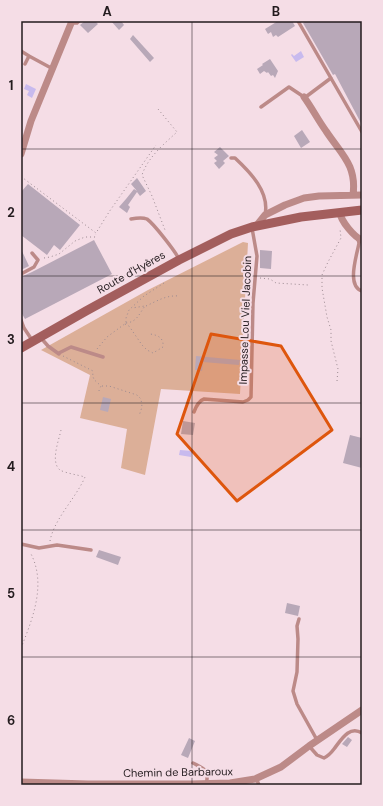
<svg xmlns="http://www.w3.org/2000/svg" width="383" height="806" viewBox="0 0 383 806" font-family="'DM Sans',sans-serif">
	<rect width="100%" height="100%" fill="#f5dde6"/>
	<path fill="#dcaf98" d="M243,242L248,243L240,394L161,389L145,475L121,468L127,429L80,418L90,375L41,350L148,290Z"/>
	<path fill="#c8baee" d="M301,51L304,57L296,62L291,55L292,54L294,56Z
		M26,84L36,89L32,98L27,95L29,91L24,89Z
		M180,450L192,451L191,457L179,455Z"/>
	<path fill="#b8a8b8" d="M85,21H95L98,24L88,33L80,25Z
		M111,21H121L124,25L119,30Z
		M278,21H292L295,26L278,37L276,35L273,37L271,32L268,34L265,29Z
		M307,21H362V125L335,74L333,75L303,23Z
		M133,35L154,58L150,62L130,39Z
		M270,59L278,71L275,78L273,75L271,76L268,72L267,73L264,71L260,74L257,69L263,65L262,64Z
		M302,130L310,142L301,148L294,136Z
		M220,147L229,156L223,161L225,163L219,169L214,163L217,161L214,158L218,155L214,152Z
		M137,178L146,191L140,196L137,192L128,205L130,207L127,213L119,207L126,199L134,189L137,191L131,184Z
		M28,184L80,225L60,250L54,245L47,255L21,235V192Z
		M94,240L112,274L25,319L21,312V277L32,272Z
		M21,249L29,266L21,270Z
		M260,250L272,251L271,269L260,268Z
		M196,356L240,360L239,365L203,362L202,371L195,370Z
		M103,397L111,399L108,412L100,410Z
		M183,421L195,423L193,435L181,434Z
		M350,435L362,438V468L343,463Z
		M99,550L121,557L118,565L96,557Z
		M287,603L300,606L298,616L285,613Z
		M348,737L352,740L347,747L342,744Z
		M189,738L195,741L188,758L181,755Z"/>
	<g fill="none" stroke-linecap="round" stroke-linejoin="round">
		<path stroke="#9b8a91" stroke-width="1" stroke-dasharray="1 3" stroke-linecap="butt" d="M158,109L177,132C164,144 148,157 142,175L152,196L165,230
			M21,177L23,178L96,233L109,212L156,145
			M44,258L50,257L59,254L75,241L85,237H95L96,234
			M260,278L270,279L276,283L308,285
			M146,306C157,301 166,295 179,296
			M126,323C137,322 139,314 145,306L132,308
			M125,324L129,326L142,345L147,350L153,353L163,347C164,338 158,335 150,334
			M97,349L107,337L126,323V318L129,310L144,296L164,283
			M63,356L93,371C92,380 95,380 101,386L98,393
			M337,381L338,369L331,341V330L327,317L322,288V275L328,262L341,238L340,229
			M102,386H109L137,395L141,399L142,407L139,416
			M50,541C54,519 76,498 85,477C78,475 65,473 60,470C50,462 59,440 61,430
			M21,648C33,618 47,583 30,552"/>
		<path stroke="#bc8a88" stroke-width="3.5" d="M298,21L362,132
			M72,23H77L79,21
			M21,51L29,56
			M25,64L29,56L53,69
			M261,107L289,87L304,97L307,96L331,78
			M231,158H235C250,172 270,192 265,215
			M131,219C136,218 142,217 147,219C154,224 175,251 179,259
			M358,239L359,243C357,255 346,286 362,291
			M21,274L34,267L38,260L32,253
			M21,320L24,328L32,340
			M41,338L48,346L59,354
			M59,353L71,347L103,357
			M194,412C196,407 198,401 204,399L243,402L248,400L251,397L253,303L257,256L252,228
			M21,544L39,548L57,545L91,550
			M299,619L297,626L298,639L297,672L293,691L297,704L317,740
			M309,746L317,755L324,758C328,756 331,753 334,749C341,740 349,725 362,733
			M193,763C204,769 210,770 206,784
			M256,778L259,785"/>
		<path stroke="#bc8a88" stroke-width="7" d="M304,97C312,108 318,120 326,131C341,154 357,165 353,195
			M21,154L31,121L72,21
			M340,213C341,221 354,237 362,240
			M257,225L265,215L285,205L304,198L319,196L362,195
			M21,782L88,784H191L230,783L255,779L281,767L309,746L362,710"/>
		<path stroke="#a35e5d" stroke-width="9" d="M21,348L86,311L179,260L231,234L252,227L301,217L362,210"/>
	</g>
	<path fill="#de560d" fill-opacity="0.2" stroke="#de560d" stroke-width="3" stroke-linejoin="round" d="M211,334L281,346L332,430L237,501L177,434Z"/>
	<path fill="none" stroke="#231b1e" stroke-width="1" stroke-opacity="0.55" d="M192,21V785M21,149H362M21,276H362M21,403H362M21,530H362M21,657H362"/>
	<g text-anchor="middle" stroke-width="4" stroke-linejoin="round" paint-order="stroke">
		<g font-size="11" fill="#231b1e" stroke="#f5dde6">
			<text transform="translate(131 272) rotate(-29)" y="4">Route d'Hyères</text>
			<text transform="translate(245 320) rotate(-88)" y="4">Impasse Lou Viel Jacobin</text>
			<text transform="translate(178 772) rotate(-1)" y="4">Chemin de Barbaroux</text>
		</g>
	</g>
	<rect width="383" height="806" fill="none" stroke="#f5dde6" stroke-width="44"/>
	<rect x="22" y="22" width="339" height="762" fill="none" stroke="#231b1e" stroke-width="1.5"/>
	<g font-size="13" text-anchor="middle" font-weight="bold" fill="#231b1e">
		<text x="107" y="16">A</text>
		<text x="276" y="16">B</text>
		<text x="11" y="90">1</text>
		<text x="11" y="217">2</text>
		<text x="11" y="344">3</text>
		<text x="11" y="471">4</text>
		<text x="11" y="598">5</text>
		<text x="11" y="725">6</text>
	</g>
</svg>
